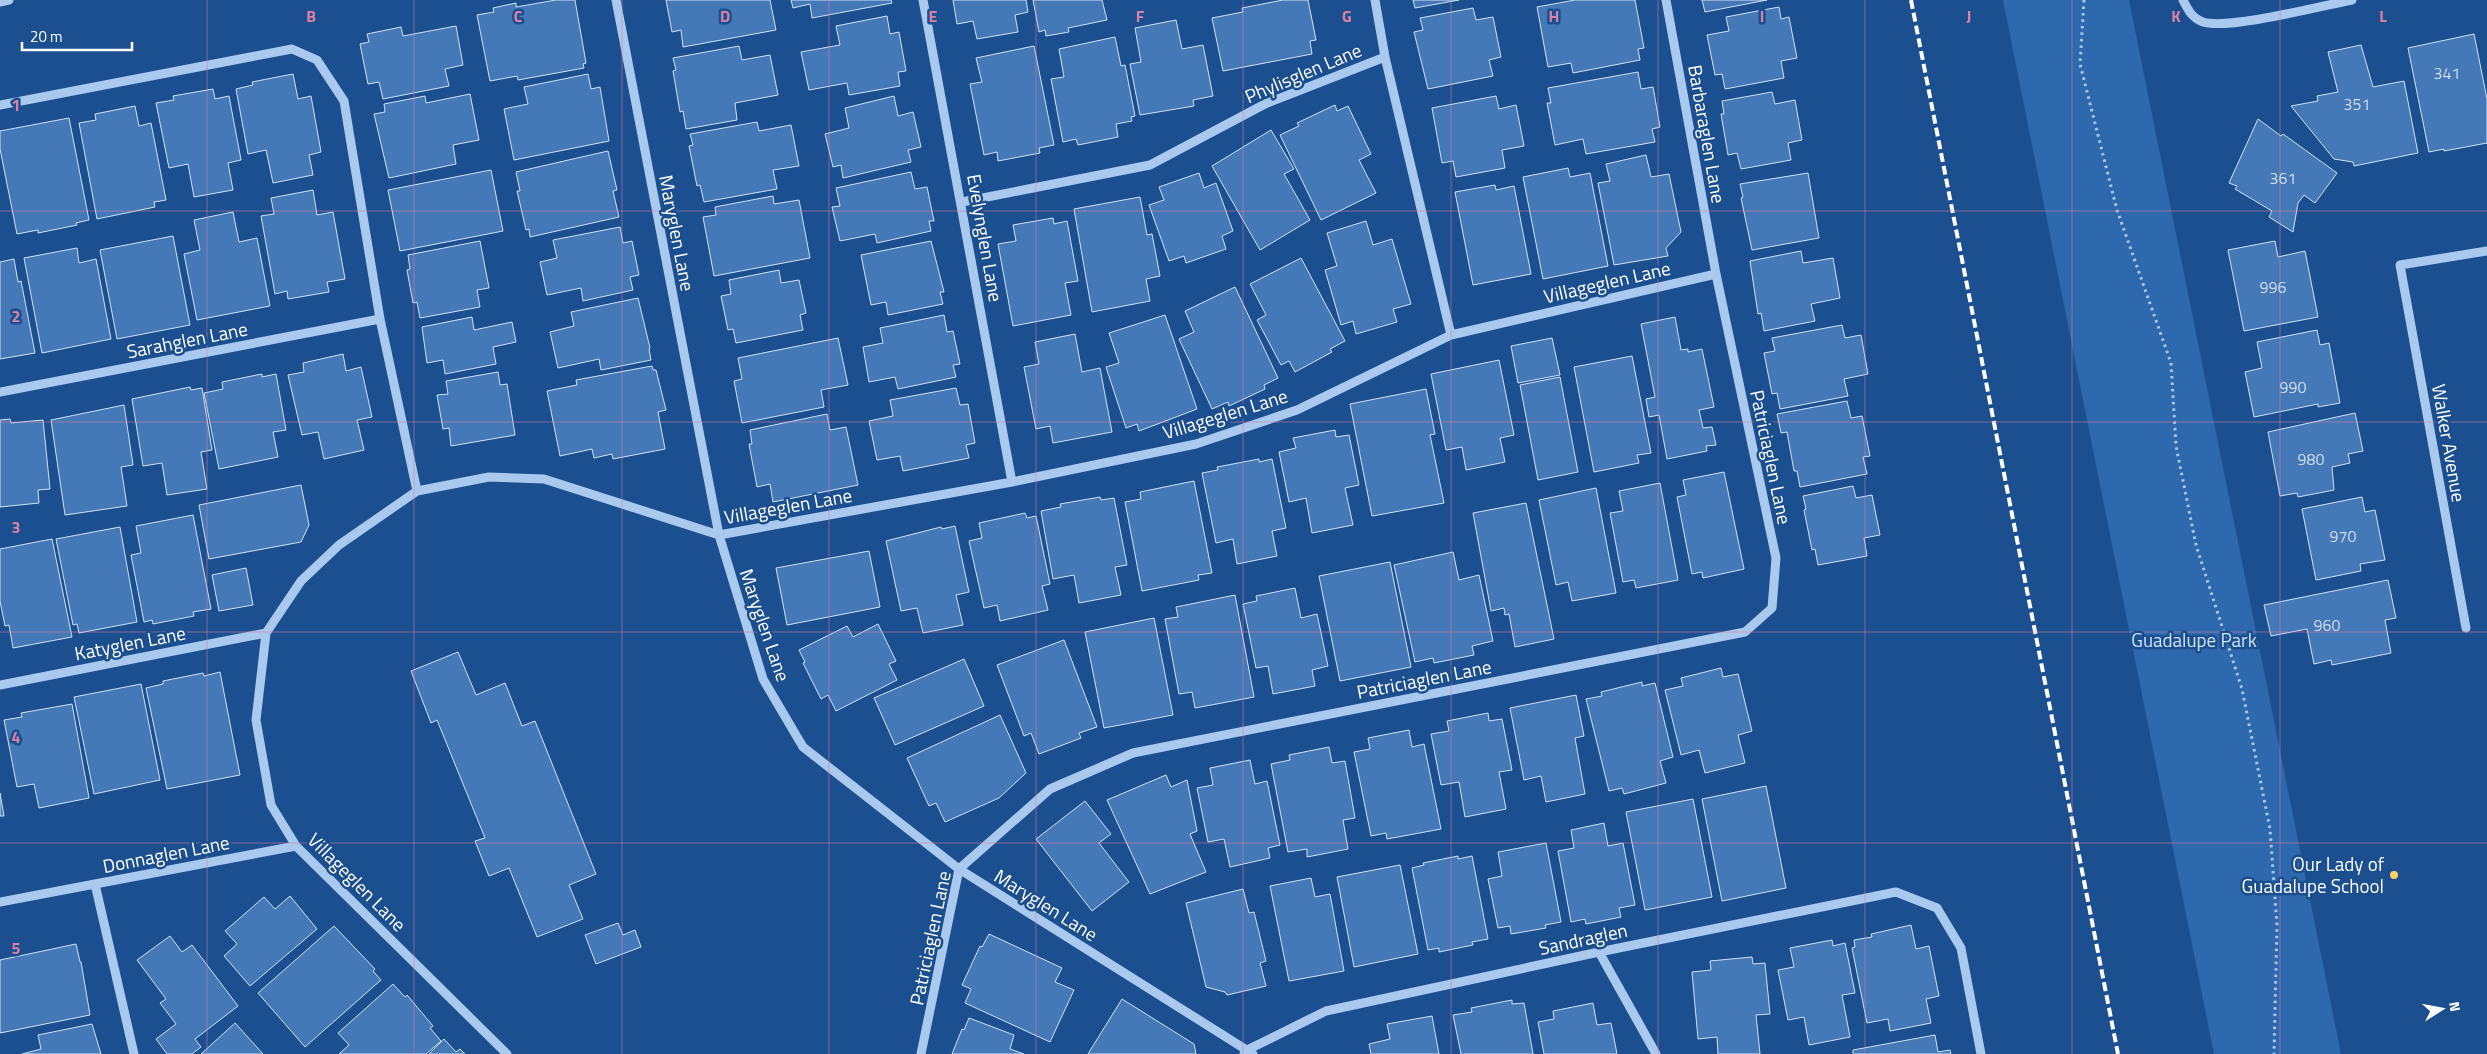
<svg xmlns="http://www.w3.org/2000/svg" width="2487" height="1054" viewBox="0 0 2487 1054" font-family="'Titillium Web',sans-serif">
	<rect width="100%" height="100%" fill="#1b4f8f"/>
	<path fill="#2e69ad" d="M2003,0H2129L2341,1054H2214Z"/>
	<path fill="#4478b7" stroke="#cfe3fa" d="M556,0H575L586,63L583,64L584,68L518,80L517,76L490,81L477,15L494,12L493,8L516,3V7Z
		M666,0H770L776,30L683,47L681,30L672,32Z
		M791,0H891L892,3L812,18L810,4L793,8Z
		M953,0H1026L1028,12L1015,15L1018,32L977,39L973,21L957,24Z
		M1033,0H1102L1107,20L1068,28L1069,32L1046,36L1045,30L1039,32Z
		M1283,0H1308L1316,40L1310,41L1312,54L1223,71L1212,18L1243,12L1242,8Z
		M1413,0H1459L1415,8Z
		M1575,0H1635L1644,48L1638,49L1640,60L1573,73L1571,63L1548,67L1537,7Z
		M1702,0H1767L1705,12Z
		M1779,7L1781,19L1789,17L1797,58L1781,61L1784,78L1725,89L1722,74L1715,75L1707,35L1729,31L1726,17Z
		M1473,8L1476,20L1493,17L1501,57L1489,60L1493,76L1428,89L1414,32L1423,30L1420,18Z
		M887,16L890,34L899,32L906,71L898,72L900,86L849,95L847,83L809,90L801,52L840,45L836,26Z
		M1176,20L1182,49L1203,45L1213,96L1193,100L1194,106L1140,115L1130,64L1141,62L1135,28Z
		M456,26L463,65L445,69L449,86L383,99L379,82L368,84L360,44L369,42L367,34L401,27L403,36Z
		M2474,34L2487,99V143L2444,151V149L2429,152L2408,48Z
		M1115,37L1121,66L1125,65L1135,116L1131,117L1132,121L1116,124L1118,137L1078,145L1076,139L1063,142L1051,79L1064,77L1059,49Z
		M2361,45L2373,87L2404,81L2418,153L2354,166L2353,162L2334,159L2291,106L2318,101L2317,96L2338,92L2328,52Z
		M739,46L742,60L770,55L778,95L735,103L737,120L686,129L683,111L680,112L673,71L676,70L673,58Z
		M1034,46L1054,145L1039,148L1040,153L998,161L997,152L984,155L970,84L982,82L976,58Z
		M1638,72L1641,89L1653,87L1660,127L1652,129L1655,142L1586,154L1583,139L1555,145L1547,103H1551L1548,88Z
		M293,74L298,99L311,96L321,152L309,155L313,175L273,183L266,150L248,154L236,89L253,85L252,82Z
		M588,74L591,89L600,87L609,141L514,160L504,109L528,104L524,87Z
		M213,89L215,99L229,96L241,160L228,163L233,190L194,197L188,164L169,168L156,103L174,100L173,96Z
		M1772,92L1775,104L1795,100L1802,140L1788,143L1791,160L1741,169L1737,153L1728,155L1721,114H1724L1722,101Z
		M470,94L479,140L453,145L456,164L389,178L374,114L385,112L384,104L425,96L426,103Z
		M894,96L898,116L913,112L921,147L908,150L911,162L843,178L841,165L833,167L825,134L849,128L845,108Z
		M1496,96L1499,109L1516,105L1524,146L1502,150L1505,168L1456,177L1453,161L1442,163L1432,108Z
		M1335,105L1337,111L1348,106L1371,154L1359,160L1376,193L1321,220L1280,135L1299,126L1297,123Z
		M135,106L139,126L151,123L166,200L154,202L155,207L97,219L79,123L96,120L95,114Z
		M69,118L89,220L76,223L77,225L38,233V230L17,234L0,149V131Z
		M2258,119L2281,136L2283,134L2337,173L2315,203L2304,195L2298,203L2293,232L2269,217L2272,211L2235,189L2237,186L2229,183Z
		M757,122L759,131L791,125L799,166L773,170L777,189L704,202L700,185L697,186L689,146L693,145L690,134Z
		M1271,130L1294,169L1284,174L1310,220L1260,250L1212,166Z
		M608,151L617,190L613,191L619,217L530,237L529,229L526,230L517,191H520L516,172Z
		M1646,155L1651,177L1669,174L1681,232L1666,248L1668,256L1614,265L1598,183L1610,181L1606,164Z
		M1568,168L1570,177L1590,173L1608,266L1543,279L1523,177Z
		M491,170L503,231L400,251L388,190Z
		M911,172L915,189L927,187L934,221H929L931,231L877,243L875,234L840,241L832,207L840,206L836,188Z
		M1199,173L1204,188L1216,183L1233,231L1222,236L1226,249L1186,263L1184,256L1169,261L1149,205L1164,200L1159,187Z
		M1808,173L1819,238L1752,250L1741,198L1743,197L1740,184Z
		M1495,185L1496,190L1514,186L1531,274L1473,285L1455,192Z
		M313,190L317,215L333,212L345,279L327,282L329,292L288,299L287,291L275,294L261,216L274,214L271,198Z
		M773,196L774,204L799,200L810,258L714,276L703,217L716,215L715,207Z
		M1140,197L1147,235L1152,234L1160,276L1146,279L1150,301L1092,312L1074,209Z
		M233,212L239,242L257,238L270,306L197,320L184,254L200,250L194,220Z
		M1053,218L1054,224L1067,221L1078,281L1065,283L1071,315L1013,326L998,244L1016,241L1013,225Z
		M1366,221L1373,245L1392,239L1411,304L1393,309L1397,322L1356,334L1353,321L1341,325L1325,270L1337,266L1327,233Z
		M620,227L623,243L632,241L639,275L630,277L633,290L583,301L581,288L547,295L540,262L557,258L553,240Z
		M173,236L190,325L117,339L100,250Z
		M480,241L489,288L477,290L480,307L420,318L417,302L413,303L407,270L410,269L408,255Z
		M931,241L944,292H940L943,304L888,315L886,302L871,305L861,255Z
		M2275,241L2278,257L2305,251L2318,317L2244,331L2228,250Z
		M77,248L79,263L96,259L111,339L42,353L24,258Z
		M1801,251L1803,263L1833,258L1840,298L1811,304L1815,321L1764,331L1761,313L1758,314L1750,261Z
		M1301,258L1345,341L1330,349L1332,352L1295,372L1289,361L1281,365L1257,320L1266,315L1250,284Z
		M14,259L18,282L21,281L35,353L0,359V262Z
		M779,270L781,283L799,280L806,313L800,315L803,330L736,343L733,329L728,330L721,296L731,294L729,280Z
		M1235,287L1278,378L1264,385L1265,389L1229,406L1228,402L1212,409L1179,339L1194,332L1185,311Z
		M638,298L650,348L649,349L651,360L601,370L599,359L558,368L550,332L574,326L571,312Z
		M944,315L947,332L953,331L960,364L953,365L956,377L898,389L895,377L869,382L863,347L883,343L880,328Z
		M1165,315L1197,409L1139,431L1137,424L1126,428L1106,367L1119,363L1109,333Z
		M472,317L474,330L512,322L516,342L493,347L496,364L445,374L443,360L427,363L422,327Z
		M1675,317L1681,350L1688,349V352L1702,349L1714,407L1699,410L1703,428L1712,427L1716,445L1706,446L1707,451L1667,459L1659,415L1649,417L1646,399L1655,397L1641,324Z
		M1842,325L1845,338L1861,335L1868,374L1844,379L1848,396L1780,409L1777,393L1772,394L1764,353L1775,351L1772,338Z
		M2317,330L2320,345L2329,343L2340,403L2318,407V404L2254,417L2245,372L2262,368L2257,342Z
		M1075,334L1082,372L1100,368L1112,432L1053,443L1050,426L1036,429L1024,367L1039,364L1035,342Z
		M838,338L848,385L821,390L824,407L742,423L734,381L742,379L738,358Z
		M1552,338L1560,375L1518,383L1511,346Z
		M343,354L346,371L361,367L372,417L357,420L364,450L324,459L318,432L302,435L288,375L304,372L303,363Z
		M1632,356L1651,453L1637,455L1639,463L1594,472L1574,367Z
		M1499,360L1514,435L1500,438L1505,462L1466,470L1462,447L1446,450L1431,374Z
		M652,366L653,370H656L666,410L658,412L665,449L613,459L612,454L594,458L592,449L560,456L547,391L577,385L576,380Z
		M498,372L500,385L507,384L515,435L451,446L449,428L443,429L437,395L448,394L446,381Z
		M262,374V377L276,374L286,430L273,432L278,457L219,469L204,393L223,389L222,382Z
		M1560,377L1578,472L1538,480L1520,385Z
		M190,387L191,390L202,388L212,450L201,452L207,489L167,495L162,463L143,466L132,399Z
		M956,388L960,405L968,404L975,443L966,445L969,458L903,471L900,456L877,460L869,421L893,416L890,400Z
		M1426,389L1435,434L1430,435L1444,503L1372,516L1350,404Z
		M1847,401L1851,418L1862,416L1870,456L1863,457L1867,474L1800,487L1797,471H1794L1787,432L1781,433L1777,414Z
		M124,405L133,465L121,467L127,506L65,515L51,420Z
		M2355,413L2363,451L2348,454L2350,463L2332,467L2334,490L2298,497L2297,493L2280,496L2268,432Z
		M827,414L830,430L846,427L858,485L773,502L770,484L757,487L749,444H752L750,430Z
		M10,419L11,423L43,420L50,489L38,490L39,503L0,507V420Z
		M1335,430L1336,437L1349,435L1359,485L1345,488L1353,525L1312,533L1306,498L1289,502L1279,452L1296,448L1293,438Z
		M1259,459V462L1272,459L1286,528L1272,531L1277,556L1237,564L1233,539L1216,543L1202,473L1218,470L1217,467Z
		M1724,472L1744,569L1703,578L1702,572L1692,574L1677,497L1686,495L1683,480Z
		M1194,481L1212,573L1198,575L1199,580L1142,591L1125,502L1141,499L1140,492Z
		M1660,483L1678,580L1636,588L1634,580L1623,582L1610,513L1623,511L1619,491Z
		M301,485L309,525L301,542L209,559L199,505Z
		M1853,486L1856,498L1872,495L1880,535L1864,538L1867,556L1818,565L1815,549L1812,550L1804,510L1806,509L1803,496Z
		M1596,488L1616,593L1572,601L1568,582L1556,585L1539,500Z
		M1100,497L1101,500L1114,498L1127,565L1115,567L1121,595L1079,603L1074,575L1053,579L1041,511L1061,507L1060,504Z
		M2362,497L2365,512L2375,510L2385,560L2360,564L2361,571L2316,580L2302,509Z
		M1526,503L1554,639L1515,647L1509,614L1505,615L1504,608L1491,611L1473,513Z
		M1025,513L1027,518L1036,516L1050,584L1042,586L1048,610L1000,621L997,605L984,608L969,541L982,538L979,523Z
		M193,515L211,609L193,612L194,616L153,624L152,620L144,622L131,555L141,553L136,526Z
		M955,526L969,592L956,595L963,625L923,633L917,608L901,611L886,541L941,527L942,529Z
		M120,527L137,622L79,633L77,624L73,625L56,539Z
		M52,539L72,637L13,648L9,625L5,626L0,601V549Z
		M869,551L880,607L787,625L776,568Z
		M1453,552L1459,580L1479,575L1493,641L1472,646L1474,655L1434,663L1433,658L1415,662L1394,565Z
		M1390,562L1411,667L1340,681L1319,576Z
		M246,568L253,605L219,611L212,575Z
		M2388,580L2396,618L2385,620L2391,653L2332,665L2331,660L2314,664L2307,629L2271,636L2264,605Z
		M1295,588L1301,618L1317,614L1328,666L1312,670L1315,686L1273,694L1268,666L1256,668L1243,604L1257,601L1256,596Z
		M1235,595L1254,697L1195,708L1192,692L1179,694L1165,619L1178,617L1176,607Z
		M1154,618L1173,715L1104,728L1085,632Z
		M878,624L896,661L889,664L897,680L836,711L828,695L821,699L803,663L805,662L799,650L847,626L853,637Z
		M1064,640L1097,727L1079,733L1081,738L1039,754L1031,733L1024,736L997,665Z
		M458,652L476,695L505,683L522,726L535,721L596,874L569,885L583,919L537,937L509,868L489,876L475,841L485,838L437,720L431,723L411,671Z
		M964,659L984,706L895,745L874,698Z
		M1721,668L1723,677L1738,674L1752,731L1738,735L1745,763L1705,773L1699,750L1681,755L1665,690L1683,686L1681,678Z
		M220,672L240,775L167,789L146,688L163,684V681L203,673L204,676Z
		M1642,682V686L1655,683L1673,757L1660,761L1666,783L1624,794L1622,788L1609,791L1586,699L1602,696L1601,692Z
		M141,684L160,780L94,794L74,697Z
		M1576,695L1584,736L1575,738L1585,794L1546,802L1541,776L1524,780L1510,708Z
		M72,704L89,798L39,808L34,784L17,787L4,720L22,717L21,713Z
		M1488,713L1489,721L1502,719L1512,770L1499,772L1506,809L1465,817L1459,782L1441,785L1431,734L1449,731L1447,721Z
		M1000,715L1026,773L999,798L945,822L936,803L929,806L907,758Z
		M1409,730L1412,747L1424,744L1441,829L1387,839L1386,833L1371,836L1354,752L1370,749L1368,738Z
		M1329,747L1332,763L1345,761L1355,818L1343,820L1348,849L1307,857V849L1288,852L1271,764L1290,760L1289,755Z
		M1250,760L1255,784L1267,781L1280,845L1268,848L1270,858L1230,867L1224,839L1208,842L1197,788L1213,785L1210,768Z
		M1166,775L1171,787L1187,780L1197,831L1190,834L1206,872L1150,894L1107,800Z
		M1766,786L1786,888L1722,901L1702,799Z
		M0,793L4,816H0Z
		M1693,799L1712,897L1645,910L1626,812Z
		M1085,801L1111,834L1099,843L1129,882L1092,911L1036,839Z
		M1604,823L1608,846L1623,843L1635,905L1619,908L1621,917L1586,924L1585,919L1571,922L1558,851L1574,848L1571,830Z
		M1546,843L1561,922L1545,925L1546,928L1511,934L1510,926L1498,928L1488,879L1502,876L1498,852Z
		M1458,856V859L1472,856L1488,939L1472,942L1473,945L1439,952V948L1428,950L1412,868L1424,865L1423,863Z
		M1400,865L1418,954L1354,967L1337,877Z
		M1311,878L1315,897L1330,894L1344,971L1289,981L1270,886Z
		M1243,889L1249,913L1254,912L1266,961L1260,963L1266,986L1227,995L1225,992L1206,987L1186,903Z
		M290,896L317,929L250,986L224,956L237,944L225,931L264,897L275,909Z
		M618,923L623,935L635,930L641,947L596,964L585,935Z
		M1911,925L1916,949L1929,946L1939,996L1926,999L1931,1023L1890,1031L1888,1019L1867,1023L1852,948L1855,947L1854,940L1872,937L1871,934Z
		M334,926L375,969L373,971L381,980L305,1047L258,993Z
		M989,934L1062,968L1055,982L1074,990L1050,1042L965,1003L971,989L962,985L980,946L982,947Z
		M170,936L182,952L192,945L238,1006L195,1039L201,1047L192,1054H167L156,1039L176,1024L160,1003L166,999L137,960Z
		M1832,940L1833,946L1845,943L1855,993L1842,995L1850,1037L1809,1045L1804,1017L1788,1020L1778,970L1794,967L1790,948Z
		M76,944L80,962H81L90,1015L0,1033V960Z
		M1752,957L1753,964L1765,963L1770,1014L1756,1015L1760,1054H1718L1717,1037L1698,1039L1692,972L1711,970L1710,961Z
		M393,984L405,997L407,995L433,1026L430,1028L441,1041L426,1054H339L349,1045L338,1033Z
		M1122,999L1194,1044L1196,1054H1088Z
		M1512,1000V1004L1524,1003L1533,1054H1461L1453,1015L1472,1012L1471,1008Z
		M1593,1003L1597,1025L1611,1023L1617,1054H1544L1538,1022L1554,1019L1553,1011Z
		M1432,1016L1439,1054H1371L1369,1044L1390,1039L1387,1024Z
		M969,1018L1014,1035L1010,1049L1024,1054H952L962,1029L964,1030Z
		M235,1023L263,1054H201Z
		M92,1024L101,1054H22L41,1049L38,1035Z
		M1935,1035L1938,1052L1950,1050L1951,1054H1853V1050Z
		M444,1039L456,1052L460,1049L465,1054H429Z"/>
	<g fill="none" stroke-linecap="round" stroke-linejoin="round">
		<path stroke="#a9c9ee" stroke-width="3" stroke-dasharray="2.5 4" stroke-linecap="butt" d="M2084,0L2080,64L2117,210L2171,363L2176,446L2196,545L2242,689L2270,829L2277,925L2274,1054"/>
		<path stroke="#a9c9ee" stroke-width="9" d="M616,0L719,535L763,679L803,747L959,869L1253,1054
			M923,0L1012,482
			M1375,0L1385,57
			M2183,0C2188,10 2192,18 2203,22C2228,30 2321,6 2352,0
			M0,2L9,0
			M0,105L292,49L317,60L344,101L380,319L417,491
			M962,202L1150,165L1265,104L1385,57L1451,335
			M0,392L380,319
			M2466,628L2400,265L2487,251
			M0,685L266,633
			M0,902L95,884
			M1599,952L1656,1054
			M134,1054L95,884L296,846
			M507,1054L296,846L271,805L256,720L266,633L301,581L339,545L417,491L489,477L544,479L719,535L1012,482L1196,444L1297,410L1451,335L1716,274
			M921,1054L959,869L1050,789L1133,753L1745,632L1772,608L1776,558L1716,274L1666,0
			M1244,1054L1247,1050L1326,1011L1599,952L1896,892L1937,908L1961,948L1981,1054"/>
		<path stroke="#fff" stroke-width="4" stroke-dasharray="9 4" stroke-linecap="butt" d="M1911,0L2118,1054"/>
	</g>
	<path fill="none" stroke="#dd80a5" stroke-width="1" stroke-opacity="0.55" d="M207,0V1054M414,0V1054M622,0V1054M829,0V1054M1036,0V1054M1243,0V1054M1451,0V1054M1658,0V1054M1865,0V1054M2072,0V1054M2280,0V1054M0,211H2487M0,422H2487M0,632H2487M0,843H2487"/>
	<circle fill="#ffd166" stroke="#1b4f8f" stroke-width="2" cx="2394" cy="875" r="5"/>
	<g text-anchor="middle" stroke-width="5" stroke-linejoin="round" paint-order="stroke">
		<g font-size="16" fill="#d0dded">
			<text x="2447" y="79">341</text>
			<text x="2357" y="110">351</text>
			<text x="2283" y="184">361</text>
			<text x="2273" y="293">996</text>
			<text x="2293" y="393">990</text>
			<text x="2311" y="465">980</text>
			<text x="2343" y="542">970</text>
			<text x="2327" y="631">960</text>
		</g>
		<g font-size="19" fill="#fff" stroke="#1b4f8f">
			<text transform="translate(1303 73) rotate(-23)" y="7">Phylisglen Lane</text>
			<text transform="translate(1707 134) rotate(80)" y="7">Barbaraglen Lane</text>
			<text transform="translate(677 233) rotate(79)" y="7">Maryglen Lane</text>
			<text transform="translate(985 238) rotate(80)" y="7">Evelynglen Lane</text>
			<text transform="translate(1607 282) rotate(-13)" y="7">Villageglen Lane</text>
			<text transform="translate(187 340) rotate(-11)" y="7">Sarahglen Lane</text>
			<text transform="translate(1225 414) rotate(-17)" y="7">Villageglen Lane</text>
			<text transform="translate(2449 443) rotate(80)" y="7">Walker Avenue</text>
			<text transform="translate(1771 457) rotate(78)" y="7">Patriciaglen Lane</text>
			<text transform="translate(788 506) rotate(-10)" y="7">Villageglen Lane</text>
			<text transform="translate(765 625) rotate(71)" y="7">Maryglen Lane</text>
			<text transform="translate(130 643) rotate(-11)" y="7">Katyglen Lane</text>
			<text transform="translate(1424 679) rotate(-11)" y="7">Patriciaglen Lane</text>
			<text transform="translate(166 854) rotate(-11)" y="7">Donnaglen Lane</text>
			<text transform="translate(357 882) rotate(45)" y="7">Villageglen Lane</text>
			<text transform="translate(1046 905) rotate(32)" y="7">Maryglen Lane</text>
			<text transform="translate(930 938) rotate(-78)" y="7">Patriciaglen Lane</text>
			<text transform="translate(1583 939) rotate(-12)" y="7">Sandraglen</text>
		</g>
		<g font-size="19" fill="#cfe3fa" stroke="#1b4f8f">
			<text x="2194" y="647">Guadalupe Park</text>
		</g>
		<g font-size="19" fill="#fff" stroke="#1b4f8f" text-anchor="end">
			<text x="2384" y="871">Our Lady of<tspan x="2384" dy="22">Guadalupe School</tspan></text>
		</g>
	</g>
	<g font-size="16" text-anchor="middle" font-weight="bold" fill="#dd80a5" stroke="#1b4f8f" stroke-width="5" stroke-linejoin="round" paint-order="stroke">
		<text x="311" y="22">B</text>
		<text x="518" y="22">C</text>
		<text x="725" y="22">D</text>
		<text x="933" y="22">E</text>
		<text x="1140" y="22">F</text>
		<text x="1347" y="22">G</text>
		<text x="1554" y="22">H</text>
		<text x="1762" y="22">I</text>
		<text x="1969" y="22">J</text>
		<text x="2176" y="22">K</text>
		<text x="2383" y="22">L</text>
		<text x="16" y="111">1</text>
		<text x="16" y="322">2</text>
		<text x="16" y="533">3</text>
		<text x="16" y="743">4</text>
		<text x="16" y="954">5</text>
	</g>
	<g transform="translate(2442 1009) rotate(79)" stroke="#1b4f8f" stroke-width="4" paint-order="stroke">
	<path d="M0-4L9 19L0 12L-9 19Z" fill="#ffffff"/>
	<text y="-8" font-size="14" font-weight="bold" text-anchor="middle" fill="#ffffff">N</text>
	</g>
	<path d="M22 42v8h110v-8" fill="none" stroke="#ffffff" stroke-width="2.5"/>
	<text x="30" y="42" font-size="15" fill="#ffffff" stroke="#1b4f8f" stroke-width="4" paint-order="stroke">20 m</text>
</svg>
